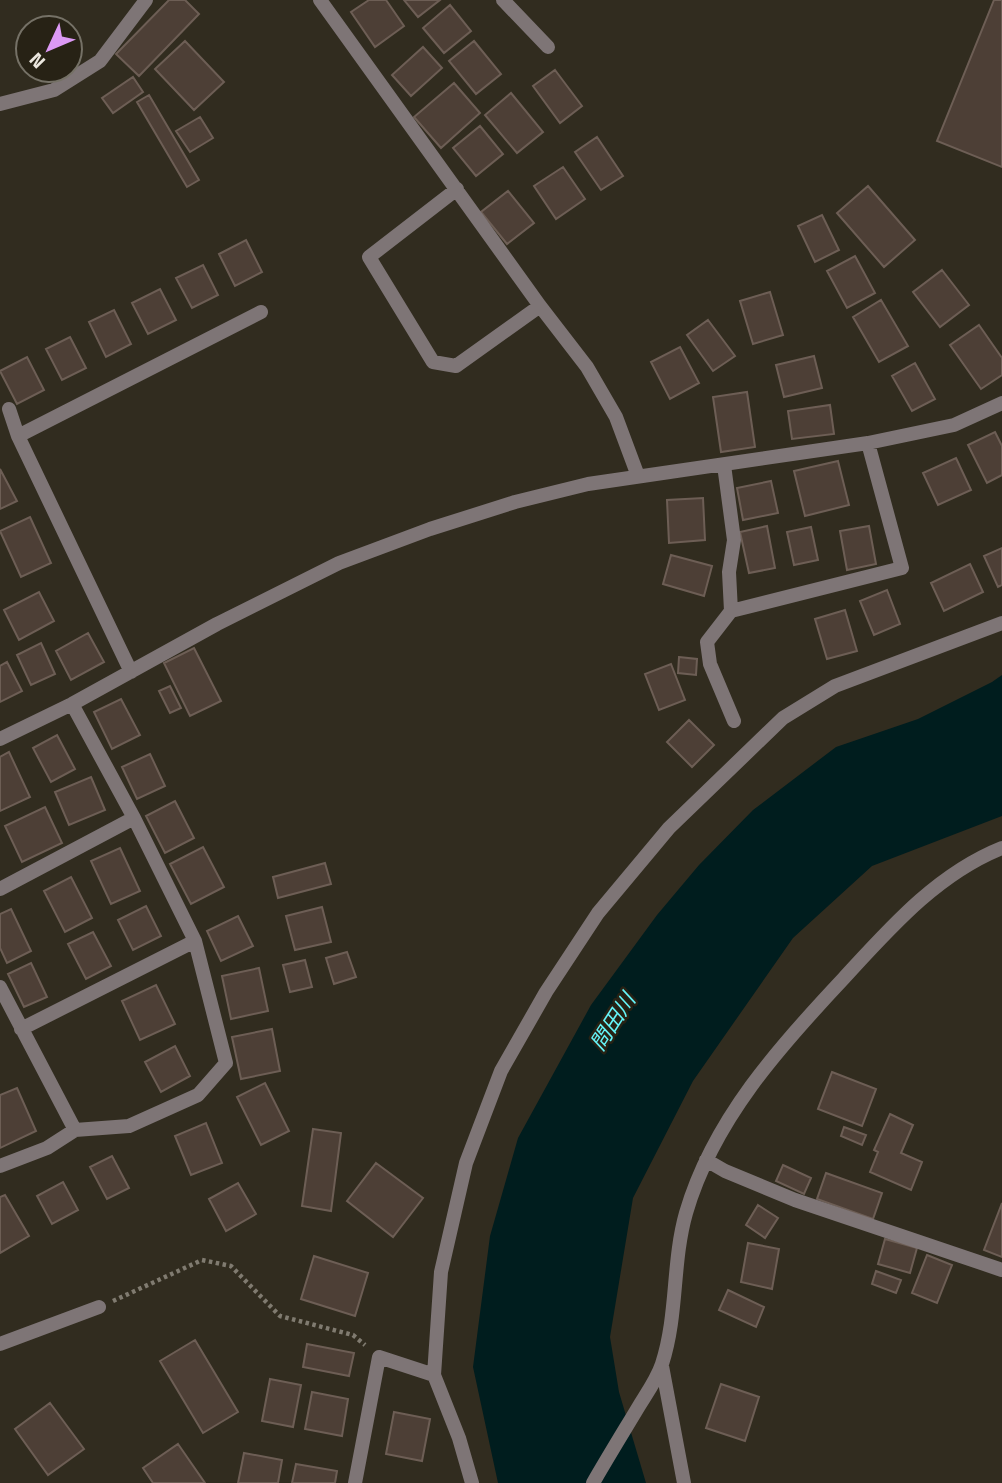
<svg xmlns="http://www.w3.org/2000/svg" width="1002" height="1483" viewBox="0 0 1002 1483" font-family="'Titillium Web','Noto Sans JP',sans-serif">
	<rect width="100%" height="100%" fill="#312c1f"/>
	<path fill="#001d1e" d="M1002,675V816L872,866L793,938L693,1081L633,1198L610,1337L619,1392L646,1483H498L473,1367L490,1236L518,1138L591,1005L657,915L699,865L753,810L836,747L918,719L992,682Z"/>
	<path fill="#4d3f36" stroke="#6d5e55" stroke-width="2" d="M169,0H185L199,14L139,76L116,54Z
		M369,0H386L404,26L375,47L351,12Z
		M404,0H440L418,17Z
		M994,0H1002V167L937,141Z
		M450,5L471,31L444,53L423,28Z
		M185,41L224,82L194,110L155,69Z
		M474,41L501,74L476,94L449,61Z
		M423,47L442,68L411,96L392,75Z
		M555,70L582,106L560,123L533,86Z
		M133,77L143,92L113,113L102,98Z
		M454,83L480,113L441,148L414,117Z
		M511,93L543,132L517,153L485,115Z
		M149,95L199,180L187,187L137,102Z
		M200,117L213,138L190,152L176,131Z
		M480,126L503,154L476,176L453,148Z
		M597,137L623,176L601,190L575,152Z
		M563,167L585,199L556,219L534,186Z
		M868,186L915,240L884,267L837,213Z
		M508,191L534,223L507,244L481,212Z
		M822,215L839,250L815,262L798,226Z
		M246,240L262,272L235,286L219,254Z
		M855,256L875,293L847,308L827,271Z
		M203,265L218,295L192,308L176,278Z
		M942,270L969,305L940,327L913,292Z
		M160,289L176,320L148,334L132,303Z
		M770,292L783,335L753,344L740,301Z
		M881,300L908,346L879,362L853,317Z
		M114,310L131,344L106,357L89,322Z
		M708,320L735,356L713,371L687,335Z
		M979,325L1002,358V375L981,389L950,345Z
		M70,337L86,368L62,380L46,349Z
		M680,347L699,383L670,399L651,362Z
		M814,356L822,388L784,397L776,365Z
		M27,357L44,390L17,404L0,371Z
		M915,363L935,399L912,411L892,376Z
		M747,392L755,447L721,452L713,397Z
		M830,405L834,434L792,439L788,411Z
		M995,432L1002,446V475L987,483L968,445Z
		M956,458L971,490L938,505L923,473Z
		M838,461L849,505L805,516L794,471Z
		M0,469L17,501L0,509Z
		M771,481L778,513L743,520L737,488Z
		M703,498L705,540L669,543L667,500Z
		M30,517L51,563L21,577L0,531Z
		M767,526L775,568L749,573L740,532Z
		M869,526L876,564L847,570L840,531Z
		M811,527L818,560L794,565L787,532Z
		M1002,548V585L998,587L984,556Z
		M671,555L712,566L704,596L663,584Z
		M970,564L983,592L944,611L931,583Z
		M887,590L900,624L874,635L860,601Z
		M39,592L54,621L19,640L4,610Z
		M845,610L857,651L827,659L815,619Z
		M88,633L104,662L71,680L56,651Z
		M41,643L55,674L31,685L17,655Z
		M194,648L221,701L190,716L164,663Z
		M679,657L697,659L696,675L678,673Z
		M7,662L22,691L0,702V666Z
		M671,664L685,700L659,710L645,674Z
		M170,686L181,708L170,713L159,691Z
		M121,699L140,735L112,749L94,712Z
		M689,720L714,745L692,767L667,742Z
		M57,735L75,769L51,782L33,748Z
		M9,752L30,797L0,811V757Z
		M150,754L165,786L137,799L122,767Z
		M91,777L105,810L69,825L55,792Z
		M175,801L194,838L165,853L146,816Z
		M45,807L62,843L22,862L5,826Z
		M203,847L224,887L191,904L170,864Z
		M120,848L140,891L111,904L91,861Z
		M325,863L331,884L278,898L273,877Z
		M71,877L92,918L65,932L44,891Z
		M146,906L161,936L133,950L118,920Z
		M322,907L331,942L295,950L286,916Z
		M11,909L31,951L7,963L0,948V914Z
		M238,916L253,946L221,961L207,931Z
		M93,932L111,966L86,979L68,944Z
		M347,952L356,977L334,984L326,958Z
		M305,960L312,987L290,992L283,965Z
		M31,963L47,997L24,1007L8,974Z
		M259,968L268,1011L231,1019L222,976Z
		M156,985L175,1024L140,1040L122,1001Z
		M272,1029L280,1071L241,1079L232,1037Z
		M175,1046L190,1076L161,1092L145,1062Z
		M832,1072L876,1089L862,1126L818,1109Z
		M265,1083L289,1131L261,1145L237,1097Z
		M17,1088L36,1131L0,1148V1095Z
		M890,1114L913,1125L901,1153L922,1162L911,1190L870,1172L878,1152L874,1150Z
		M206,1123L222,1163L191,1175L175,1136Z
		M844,1127L866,1135L862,1145L841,1136Z
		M313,1129L341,1133L331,1211L302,1206Z
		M112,1156L129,1188L107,1199L90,1167Z
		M376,1163L423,1198L393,1237L347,1201Z
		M783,1165L811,1178L804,1194L776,1181Z
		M826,1173L882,1193L873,1219L817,1199Z
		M63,1182L78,1210L52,1224L37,1196Z
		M238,1183L256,1214L226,1231L209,1199Z
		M5,1195L29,1236L0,1253V1197Z
		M1002,1203V1257L984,1250Z
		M758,1205L778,1218L765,1238L746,1225Z
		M885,1239L917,1248L910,1273L878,1264Z
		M748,1243L779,1249L772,1289L741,1282Z
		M927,1255L952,1265L937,1303L912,1293Z
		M314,1256L368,1273L355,1316L301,1299Z
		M876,1271L901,1280L896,1293L872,1284Z
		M728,1290L764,1307L756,1327L719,1310Z
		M195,1340L238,1412L203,1433L160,1361Z
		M307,1344L354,1353L349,1376L303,1367Z
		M270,1379L301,1385L293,1427L262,1421Z
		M721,1384L759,1397L745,1441L706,1428Z
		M312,1392L348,1399L342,1436L305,1429Z
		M50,1403L84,1449L48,1475L15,1429Z
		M394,1412L430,1419L422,1461L386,1454Z
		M178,1444L205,1483H153L143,1468Z
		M244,1453L282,1460L278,1483H238Z
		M296,1464L337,1471L335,1483H292Z"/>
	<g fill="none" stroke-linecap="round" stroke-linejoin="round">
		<path stroke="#807b70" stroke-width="4.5" stroke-dasharray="3.5 3.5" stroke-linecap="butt" d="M113,1301L202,1260L231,1266L280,1316L353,1335L365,1345"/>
		<path stroke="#7e7576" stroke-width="14" d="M320,0L540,306L587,367L616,417L638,476
			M503,0L548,47
			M0,104L54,90L100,61L146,0
			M457,189L369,257L433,362L456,366L540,306
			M9,409L18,436L131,672
			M18,436L261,312
			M724,465L734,540L729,572L731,611L707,642L710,664L734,721
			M731,611L902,568L868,443
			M0,739L72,704L217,624L339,563L430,529L515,502L588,484L868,443L954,425L1002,403
			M0,889L134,818
			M0,987L75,1130
			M21,1029L195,941
			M706,1160L725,1171L795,1200L1002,1270
			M0,1166L47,1148L75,1130L129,1126L198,1095L226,1063L195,941L134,818L72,704
			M0,1344L99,1307
			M662,1366L684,1483
			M355,1483L379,1357L434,1375
			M472,1483L459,1438L434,1375L441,1272L466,1163L501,1071L546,992L598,913L669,828L783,718L835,686L1002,623
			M593,1483C608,1457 624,1431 639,1406C647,1393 657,1379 662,1364C678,1315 672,1262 686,1213C713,1120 780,1046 844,978C890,928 937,874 1002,848"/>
	</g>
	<g text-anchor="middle" stroke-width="5" stroke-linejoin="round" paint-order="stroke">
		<g font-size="21" font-style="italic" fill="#65f5f9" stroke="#272215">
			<text transform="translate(613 1022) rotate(-57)" y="7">問田川</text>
		</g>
	</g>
	<g transform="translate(49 49) rotate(226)"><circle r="33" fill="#272215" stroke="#757166" stroke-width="2"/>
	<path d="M0-5L12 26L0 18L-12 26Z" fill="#dc99f5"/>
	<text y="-10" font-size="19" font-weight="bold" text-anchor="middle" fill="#ebe7df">N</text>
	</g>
</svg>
